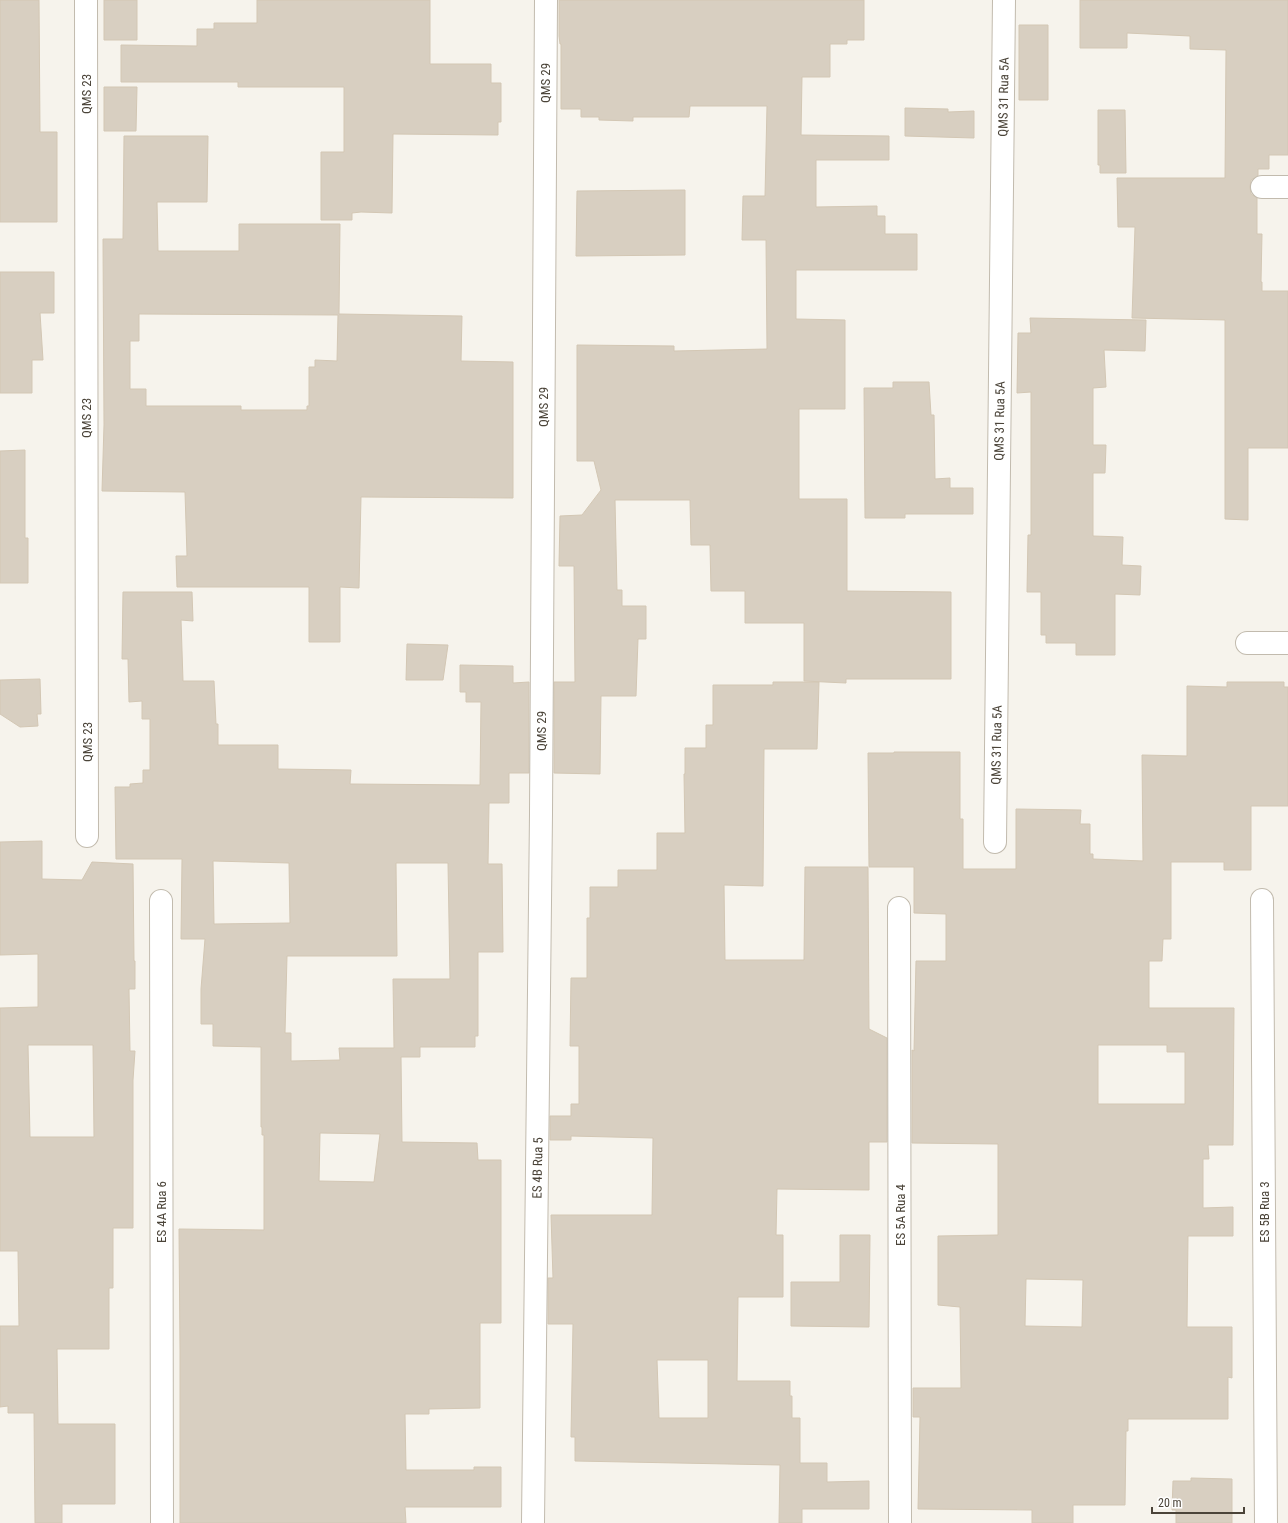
<svg xmlns="http://www.w3.org/2000/svg" width="1288" height="1523" viewBox="0 0 1288 1523" font-family="'Roboto Condensed',sans-serif">
	<rect width="100%" height="100%" fill="#f6f3ec"/>
	<path fill="#d8cfc1" stroke="#d3c7b4" fill-rule="evenodd" d="M0,0H39L40,132H57V222H0Z
		M104,0H137V40H104Z
		M257,0H430V64H491V83H501V122H498V135L393,134L392,213L361,212L352,213V220H321V152H344V87H238V82H121V45L197,46V29H214V23H257Z
		M559,0H864V40H847V44H830V77H802L801,135L889,136V160H816V207L877,206V216H885V234H917V270H796V319L845,320V409H799V499H847V591L951,592V679H846V683L804,681V623H745V591H711L710,545H691L690,500H615L617,590H622V606H646V639H638L636,696H601L600,774L554,773V682H575L574,566H559L560,516L582,515L601,490L594,461H577V345L674,346V351L767,349L766,240H742L743,196H765L767,106H690L689,117H633V121L599,120V117H581V109H561V44H560L559,36Z
		M1080,0H1288V155H1269V169H1258V176L1251,180L1250,187L1251,194L1257,198V234H1262L1261,282H1262V291H1288V448H1248V520L1225,519V320L1132,318L1135,227H1118L1117,178H1225L1226,50L1190,49V36L1127,33V48H1080Z
		M1019,25H1048V100H1019Z
		M104,87H137L136,131H104Z
		M905,108L948,109V112L974,111V138L905,136Z
		M1098,110H1125L1126,173H1100V165H1098Z
		M124,136H208L207,202H157L158,251H239V224H340L339,314L462,316L461,361L513,362V498L361,497L359,588L340,587V642H309V587H177L176,556H187L185,492L102,491L104,425L103,239H123ZM139,314L338,315L337,361L315,360V367H309V406H307V410H241V406H146V389H130V341H139Z
		M685,190V255L576,256L577,191Z
		M0,272H54V313H40L43,360H32V393H0Z
		M1030,318L1146,320L1145,351L1104,350L1106,387L1093,388V445H1106L1105,473H1093V536L1123,537L1122,565L1141,566L1140,595L1115,594V655H1076V643H1046V635H1041V592H1027L1028,535H1031V392L1017,393L1018,333H1031Z
		M893,382H929L931,415H934L935,479L950,478V488H973V514H905V518H865L864,388H893Z
		M25,450V538H28V583H0V451Z
		M123,592H192L193,621L181,620L183,681H214L216,724H218V745H278V769L351,770L350,784L480,785L481,702H466V692H460V665L513,666V683L529,682V773H509V803H489L488,864H502L503,952H478V1036H475V1047H420V1057H401L402,1142L477,1143L478,1160H501V1323H480V1408L429,1409V1414H405L406,1470H474V1467H501V1507H405L406,1523H180V1350L179,1229L264,1230V1135H262V1127H261V1047L213,1046V1024H201V989L205,939H181L182,859H116L115,787H130V784L143,783V770H150V719H142V701L129,702L128,659H122ZM213,861L289,863L290,923L214,924ZM396,863H448L450,979H393L394,1048H339L340,1060L291,1061V1033H285L287,956H397ZM320,1133L380,1134L374,1182L319,1181Z
		M407,644L448,645L443,680H406Z
		M40,679L41,714H37L38,726L20,727L0,714V680Z
		M773,682H819L817,749H764L763,886L724,885L725,960H804L805,867H868L869,1029L887,1038V1142H869V1190L777,1189L776,1235H783V1297H738L737,1381H790V1396H792V1418H800V1463H827V1482L869,1481V1509H802V1523H779L780,1465L575,1461V1437H571L573,1324H548V1278H553L551,1215H652L653,1138L571,1136V1140H550V1116H571V1104H579V1046H570L571,978H587V918H590V887H618V870H657V833H685L684,774H685V748H706V725H713V685H773ZM657,1360H708V1418H659Z
		M1227,682H1284V687H1288V806H1251V870H1224V862H1171V939H1163L1162,961H1149V1008H1234L1233,1145H1208L1209,1159H1203V1208L1233,1207V1236H1188L1187,1327H1232V1378L1228,1377V1419H1128V1431H1126L1125,1505H1073V1523H1032V1510L918,1509L920,1417H913V1388H961L960,1307L938,1305V1236L998,1235V1144L912,1143V1050L914,1051L916,961H946V914L914,913V867H869L868,753H894V752H960V819H963V869H1016V809L1081,810L1080,824H1090V854H1093V859L1143,861L1142,755L1187,756V686L1227,687ZM1098,1045H1167V1052H1185V1104H1098ZM1026,1279L1083,1280L1082,1327L1025,1326Z
		M42,841V879L82,880L92,862L133,864L134,961H135V989H129L130,1051H135L133,1080V1228H113V1288H109V1349H57L58,1424H115V1504H62V1523H35L34,1413H8V1406L0,1407V1326H19L18,1251H0V1008L38,1007V954L0,955V842ZM28,1045H93L94,1137H30Z
		M840,1235H870L869,1327L791,1326V1282H840Z
		M1191,1478L1232,1479V1523H1176V1510H1172L1173,1481H1191Z"/>
	<g fill="none" stroke-linecap="round" stroke-linejoin="round">
		<g stroke="#c2bbae" stroke-width="24">
			<path id="minor" d="M86,0L87,836
				M1262,187H1288
				M1247,643H1288
				M995,842L1004,0
				M1262,900L1266,1523
				M161,901L162,1523
				M899,908L900,1523
				M533,1523L541,814L546,0"/>
		</g>
		<use href="#minor" stroke="#fff" stroke-width="22"/>
	</g>
	<g text-anchor="middle" stroke-width="3.5" stroke-linejoin="round" paint-order="stroke">
		<g font-size="13" fill="#4b4439" stroke="#fff">
			<text transform="translate(545 83) rotate(-90)" y="5">QMS 29</text>
			<text transform="translate(86 94) rotate(-90)" y="5">QMS 23</text>
			<text transform="translate(1003 97) rotate(-89)" y="5">QMS 31 Rua 5A</text>
			<text transform="translate(543 407) rotate(-90)" y="5">QMS 29</text>
			<text transform="translate(86 418) rotate(-90)" y="5">QMS 23</text>
			<text transform="translate(999 421) rotate(-89)" y="5">QMS 31 Rua 5A</text>
			<text transform="translate(541 731) rotate(-90)" y="5">QMS 29</text>
			<text transform="translate(87 742) rotate(-90)" y="5">QMS 23</text>
			<text transform="translate(996 745) rotate(-89)" y="5">QMS 31 Rua 5A</text>
			<text transform="translate(537 1168) rotate(-89)" y="5">ES 4B Rua 5</text>
			<text transform="translate(161 1212) rotate(-90)" y="5">ES 4A Rua 6</text>
			<text transform="translate(1264 1212) rotate(-90)" y="5">ES 5B Rua 3</text>
			<text transform="translate(900 1215) rotate(-90)" y="5">ES 5A Rua 4</text>
		</g>
	</g>
	<path d="M1152 1507v6h92v-6" fill="none" stroke="#4b4439" stroke-width="2"/>
	<text x="1158" y="1507" font-size="12" fill="#4b4439" stroke="#ffffff" stroke-width="3" paint-order="stroke">20 m</text>
</svg>
